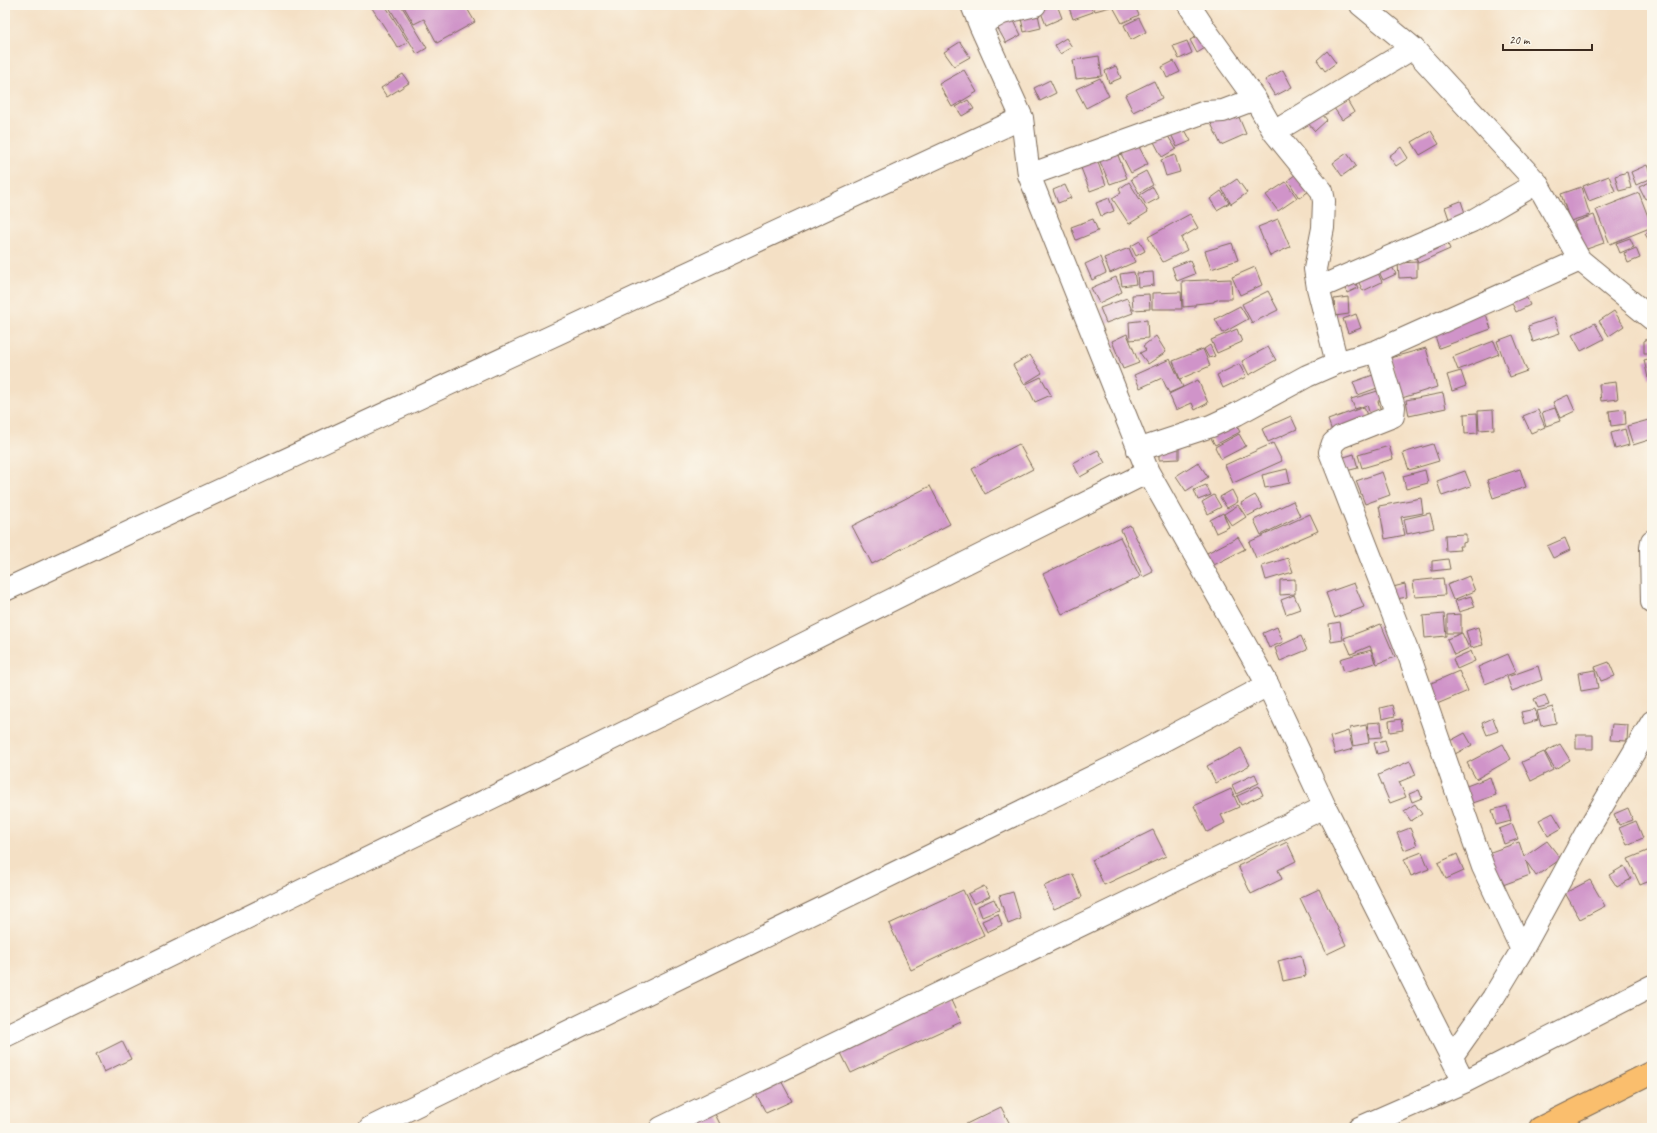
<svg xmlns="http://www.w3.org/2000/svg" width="1657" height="1133" viewBox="0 0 1657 1133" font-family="Caveat,sans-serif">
	<rect width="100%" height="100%" fill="#fbf7ec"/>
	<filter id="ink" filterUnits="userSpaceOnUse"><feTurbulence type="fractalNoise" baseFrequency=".025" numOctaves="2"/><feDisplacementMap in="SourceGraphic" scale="8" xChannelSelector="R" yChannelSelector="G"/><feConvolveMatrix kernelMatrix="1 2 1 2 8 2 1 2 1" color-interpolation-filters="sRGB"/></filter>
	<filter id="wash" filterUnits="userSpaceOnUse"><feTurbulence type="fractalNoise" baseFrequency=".012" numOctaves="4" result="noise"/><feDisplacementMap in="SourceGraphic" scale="16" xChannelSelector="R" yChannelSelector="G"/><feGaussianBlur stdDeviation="0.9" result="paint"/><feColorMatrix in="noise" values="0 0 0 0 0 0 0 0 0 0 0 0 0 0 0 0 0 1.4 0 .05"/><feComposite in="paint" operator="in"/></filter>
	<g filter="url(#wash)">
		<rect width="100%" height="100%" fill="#f4e0c5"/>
		<g id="blocks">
			<path fill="#d094c9" d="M370,5H385L408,42L398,48Z
				M392,5H401L427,48L417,54L389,7Z
				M403,5H465L475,22L437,43L424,19L414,24Z
				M1051,5H1057L1062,18L1046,25L1040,10Z
				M1068,5H1090L1093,12L1073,19Z
				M1093,5H1109L1110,7L1095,11Z
				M1112,5H1134L1139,15L1122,23Z
				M1037,10L1041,28L1024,32L1020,14Z
				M1012,17L1021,35L1006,43L996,25Z
				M1139,18L1146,32L1131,40L1124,25Z
				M1203,33L1210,45L1197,53L1190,40Z
				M1066,38L1072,47L1060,54L1055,45Z
				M1187,41L1192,53L1179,59L1173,46Z
				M960,42L970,57L954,66L944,52Z
				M1327,51L1336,63L1325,71L1317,60Z
				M1099,56L1102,76L1076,79L1073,60Z
				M1174,61L1180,72L1167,78L1162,67Z
				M1116,66L1121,78L1109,83L1105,71Z
				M964,70L977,92L952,107L939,84Z
				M1283,70L1292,87L1275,96L1265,80Z
				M403,74L409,83L387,97L381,88Z
				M1100,78L1109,96L1086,108L1076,89Z
				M1050,80L1056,93L1040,101L1034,88Z
				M1154,81L1162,98L1133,112L1125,95Z
				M968,100L974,109L962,116L956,107Z
				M1347,100L1354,112L1342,120L1334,108Z
				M1318,109L1327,120L1315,131L1305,120Z
				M1238,115L1246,134L1221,145L1209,119Z
				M1184,128L1191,141L1177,147L1171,134Z
				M1431,131L1439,144L1420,155L1412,142Z
				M1166,133L1176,149L1162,157L1153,140Z
				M1137,143L1148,164L1131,173L1120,152Z
				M1401,147L1408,158L1396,166L1389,156Z
				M1115,148L1127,178L1110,184L1097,155Z
				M1347,153L1356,166L1342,176L1333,163Z
				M1175,155L1180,172L1166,176L1161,160Z
				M1096,157L1106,185L1090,191L1079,163Z
				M1647,165L1652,178L1636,185L1631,172Z
				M1303,169L1315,187L1299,198L1288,180Z
				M1146,171L1153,185L1139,193L1131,179Z
				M1627,172L1631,188L1619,191L1615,176Z
				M1609,176L1615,191L1589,201L1583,186Z
				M1237,179L1247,193L1231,204L1222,189Z
				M1652,181V196L1645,199L1639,187Z
				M1129,182L1148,212L1129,224L1112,198L1121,193L1119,189Z
				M1286,182L1297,198L1278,211L1266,195Z
				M1065,185L1071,198L1058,203L1053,190Z
				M1153,187L1159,198L1146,205L1140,195Z
				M1581,187L1590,215L1570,221L1561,194Z
				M1221,191L1229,203L1217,210L1210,199Z
				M1639,193L1652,227L1610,244L1596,210Z
				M1109,198L1114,211L1101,216L1096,203Z
				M1461,201L1467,219L1451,225L1445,207Z
				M1190,214L1198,228L1181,238L1187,250L1163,262L1148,237Z
				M1594,215L1604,243L1584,250L1574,222Z
				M1093,219L1098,231L1076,240L1071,227Z
				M1278,219L1290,247L1270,256L1258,227Z
				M1652,230V245L1645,234Z
				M1444,235L1450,249L1418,263L1412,248Z
				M1630,238L1634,247L1620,253L1616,243Z
				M1140,241L1145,251L1136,256L1131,246Z
				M1232,243L1238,260L1211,269L1205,251Z
				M1129,248L1135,262L1110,273L1104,258Z
				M1636,248L1640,258L1628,263L1624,253Z
				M1100,257L1106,273L1092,280L1085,264Z
				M1387,258L1396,274L1383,280L1375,264Z
				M1190,260L1195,274L1177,281L1172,267Z
				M1417,262V277L1399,278L1398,263Z
				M1374,264L1382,282L1363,291L1354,273Z
				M1255,267L1262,285L1240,295L1232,277Z
				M1134,272L1136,284L1122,286L1120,274Z
				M1153,272L1154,285L1138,287L1137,273Z
				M1352,275L1358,288L1347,293L1341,280Z
				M1116,277L1122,292L1099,303L1091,288Z
				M1231,279L1232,299H1220L1214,301V302L1195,304V306L1183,307L1182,281Z
				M1268,291L1278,310L1252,323L1242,304Z
				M1181,292L1182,309H1152V293Z
				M1524,292L1530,305L1516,312L1510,299Z
				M1149,294L1150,309L1133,310L1132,295Z
				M1348,297L1349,314L1335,316L1334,299Z
				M1127,298L1133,313L1106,323L1100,308Z
				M1240,306L1248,319L1223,333L1215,319Z
				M1485,311L1491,329L1439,348L1433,330Z
				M1614,311L1624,326L1609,336L1599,321Z
				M1356,314L1361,328L1348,333L1343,319Z
				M1554,317L1560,333L1533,342L1528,326Z
				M1147,320L1148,338L1130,340L1129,322Z
				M1595,323L1604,339L1581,351L1572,335Z
				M1237,329L1242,342L1217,353L1211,340Z
				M1127,334L1139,363L1123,369L1112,341Z
				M1513,335L1527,371L1510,377L1497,341Z
				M1156,336L1166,352L1148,364L1140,353L1146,350L1143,346Z
				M1652,339V353H1644V340Z
				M1494,341L1499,354L1458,370L1453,357Z
				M1210,345L1215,356L1209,358L1204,349Z
				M1268,347L1276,360L1249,375L1242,361Z
				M1426,348L1437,387L1402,398L1390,358Z
				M1203,349L1210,366L1180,379L1173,361Z
				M1030,355L1042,373L1024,384L1013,365Z
				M1652,358V377L1648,378L1644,360Z
				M1170,359L1183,387L1169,393L1162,378L1140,388L1134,375Z
				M1239,364L1246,377L1223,388L1217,375Z
				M1461,371L1466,386L1452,391L1447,375Z
				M1376,374L1380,387L1358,395L1353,382Z
				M1041,377L1051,395L1035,402L1026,384Z
				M1198,380L1208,403L1195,410L1192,403L1176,410L1169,394Z
				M1616,382L1618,399L1601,401L1599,384Z
				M1381,390L1384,400L1378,401L1381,411L1370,415L1367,405L1355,409L1351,399Z
				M1443,393L1446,408L1409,416L1406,400Z
				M1568,395L1575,411L1560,418L1553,402Z
				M1364,407L1370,424L1334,437L1328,420Z
				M1555,408L1560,421L1546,426L1542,412Z
				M1625,409L1626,424L1611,426L1609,411Z
				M1493,410L1494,429L1479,430L1478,411Z
				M1538,410L1545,427L1531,433L1523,416Z
				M1477,413L1478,433L1465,434L1464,414Z
				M1291,416L1297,429L1268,442L1262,429Z
				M1233,419L1240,432L1215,445L1208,433Z
				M1652,419V439L1633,445L1627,426Z
				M1625,429L1629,445L1615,449L1611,433Z
				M1239,434L1246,446L1221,459L1215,447Z
				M1273,443L1282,461L1233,483L1225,465Z
				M1019,444L1033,469L985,494L972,469Z
				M1433,444L1439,461L1409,470L1403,453Z
				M1159,445H1179V459L1159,460Z
				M1389,446L1393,459L1362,468L1358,455Z
				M1098,450L1105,463L1080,477L1073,463Z
				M1354,454L1358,468L1346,471L1341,458Z
				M1198,462L1208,477L1186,491L1176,476Z
				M1287,469L1290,483L1265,488L1262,475Z
				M1520,469L1526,487L1493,498L1487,480Z
				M1425,470L1428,483L1406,489L1403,476Z
				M1465,471L1471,486L1442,496L1437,481Z
				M1382,472L1390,495L1365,504L1356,481Z
				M1206,485L1211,495L1198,500L1194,490Z
				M930,486L950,524L872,564L852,526Z
				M1232,490L1238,502L1227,508L1220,497Z
				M1214,495L1221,507L1208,514L1202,502Z
				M1255,495L1263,508L1248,516L1241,503Z
				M1421,498L1423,513L1401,517L1405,535L1385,539L1379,506Z
				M1293,501L1300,516L1261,535L1254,520Z
				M1238,505L1246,517L1232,526L1224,514Z
				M1223,513L1229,527L1216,533L1210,520Z
				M1430,513L1434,528L1407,534L1404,519Z
				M1310,514L1318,531L1256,558L1249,542Z
				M1130,525L1153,572L1143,577L1121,530Z
				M1466,534V542L1463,543V546H1459L1460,550L1446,551L1445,535Z
				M1120,537L1140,577L1062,614L1043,574Z
				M1238,537L1245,549L1210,567L1203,555Z
				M1565,538L1570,550L1553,558L1547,546Z
				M1288,558L1293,572L1266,580L1262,566Z
				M1448,559L1450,569L1432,571V561Z
				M1469,576L1475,591L1453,600L1447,585Z
				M1443,578L1445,595L1415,597L1413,581Z
				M1295,579V594L1280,595V580Z
				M1354,583L1364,607L1335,618L1326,593Z
				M1405,584L1407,597L1391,600L1389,588Z
				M1294,595L1300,609L1286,614L1281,600Z
				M1471,596L1475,607L1459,612L1455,601Z
				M1444,614L1446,636L1425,638L1423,616Z
				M1461,614V633H1447V615Z
				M1340,622L1343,640L1331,642L1329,624Z
				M1381,624L1395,657L1377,664L1370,646L1351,654L1344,638Z
				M1277,627L1283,642L1269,648L1263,633Z
				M1478,627L1483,645L1471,648L1466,631Z
				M1462,633L1469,648L1454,655L1447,639Z
				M1301,636L1307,650L1280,661L1275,648Z
				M1371,650L1375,663L1344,672L1340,659Z
				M1471,651L1475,661L1457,669L1453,659Z
				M1508,654L1516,672L1485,684L1478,667Z
				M1609,662L1615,676L1601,681L1595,667Z
				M1538,666L1542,680L1512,691L1507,677Z
				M1595,670L1598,688L1581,691L1578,673Z
				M1459,671L1468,691L1437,704L1429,684Z
				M1545,695L1549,705L1538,708L1534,699Z
				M1392,705L1395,716L1382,719L1380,708Z
				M1553,707L1556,723L1541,726L1537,711Z
				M1535,709L1538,720L1524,724L1521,712Z
				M1493,718L1498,731L1487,735L1482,723Z
				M1401,719L1403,730L1390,732L1389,721Z
				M1381,722L1382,737L1369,738L1367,723Z
				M1612,724L1628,725L1627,741L1610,740Z
				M1366,725L1369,743L1353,746L1350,728Z
				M1348,731L1353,749L1335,754L1330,737Z
				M1465,733L1472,745L1455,754L1448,742Z
				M1576,735H1593V749H1576Z
				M1385,740L1388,751L1377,754L1374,743Z
				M1503,744L1511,759L1476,779L1467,763Z
				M1560,744L1570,760L1555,769L1545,752Z
				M1241,748L1250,765L1216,783L1207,766Z
				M1544,752L1553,770L1531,781L1522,762Z
				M1410,761L1416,775L1399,782L1406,797L1390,803L1378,775Z
				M1255,774L1259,783L1236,794L1232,785Z
				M1490,777L1496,795L1470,804L1464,787Z
				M1259,786L1263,795L1241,805L1237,796Z
				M1231,789L1239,807L1221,815L1225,823L1207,832L1194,806Z
				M1419,790L1422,798L1412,802L1409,794Z
				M1415,804L1422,814L1411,821L1404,811Z
				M1507,806L1511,821L1496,825L1492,810Z
				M1628,808L1633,820L1619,825L1614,814Z
				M1553,813L1562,828L1548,836L1539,820Z
				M1636,821L1643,838L1627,845L1619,828Z
				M1512,824L1518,839L1504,844L1499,829Z
				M1410,828L1417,845L1404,850L1397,833Z
				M1153,830L1166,856L1104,885L1092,860Z
				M1547,841L1561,859L1536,876L1526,861L1530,875L1500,886L1488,853L1519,842L1524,857Z
				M1287,842L1296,861L1278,870L1282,879L1251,894L1238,866Z
				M1652,849V880L1640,885L1628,859Z
				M1422,852L1429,869L1411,876L1404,859Z
				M1457,854L1464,871L1446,879L1438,863Z
				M1624,866L1631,879L1617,887L1609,875Z
				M1073,874L1082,897L1054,909L1044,886Z
				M1590,880L1605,906L1580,919L1565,893Z
				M984,886L990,896L974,904L968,894Z
				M1319,889L1346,945L1327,954L1300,898Z
				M963,890L984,935L911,970L889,924Z
				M1013,892L1021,919L1008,924L999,896Z
				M994,899L999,910L982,917L978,906Z
				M998,914L1002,925L987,932L982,921Z
				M1301,955L1306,976L1283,981L1278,961Z
				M949,996L961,1022L851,1073L838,1047Z
				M122,1041L131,1059L104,1072L96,1054Z
				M778,1075L792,1101L766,1113L753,1088Z
				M1001,1107L1012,1128H958Z
				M715,1114L722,1128H686Z"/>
		</g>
	</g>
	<g filter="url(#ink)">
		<use href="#blocks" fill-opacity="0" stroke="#7c6a58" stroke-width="1"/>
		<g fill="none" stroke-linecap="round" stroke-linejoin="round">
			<g stroke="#7c6a58" stroke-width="24">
				<path id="minor" d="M972,5L980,25L1022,118L1029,175L1148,472L1268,685L1325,807L1464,1082
					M1189,5L1206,31L1255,99L1274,132L1322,191L1324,201L1323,228L1315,269L1318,288L1337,363
					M1361,5L1413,48L1537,183L1580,260L1652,319
					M980,25L1002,13L1035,5
					M1274,132L1413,48
					M1029,175L1205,112L1223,111L1255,99
					M1318,288L1472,221L1537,183
					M1377,351L1394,407L1393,416L1340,437L1333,443L1330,452L1410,658L1483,867L1522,950L1493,998L1452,1056
					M1138,450L1211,426L1237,414L1307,376L1337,363L1377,351L1580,260
					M1652,541L1651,548L1652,602
					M5,590L1022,118
					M1522,950L1586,833L1652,722
					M5,1036L687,702L1148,472
					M370,1128L1121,763L1268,685
					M661,1128L1325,807
					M1359,1128L1464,1082L1652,986"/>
			</g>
			<g stroke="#7c6a58" stroke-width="24">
				<path id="highway" d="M1540,1128L1652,1072"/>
			</g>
			<use href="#minor" stroke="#fff" stroke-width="22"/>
			<use href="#highway" stroke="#fabe6d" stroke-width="22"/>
		</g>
	</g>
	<rect width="1657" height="1133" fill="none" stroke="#fbf7ec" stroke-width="20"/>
	<path d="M1503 44v6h89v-6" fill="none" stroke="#3b2a1e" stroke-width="2"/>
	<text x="1509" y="44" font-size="12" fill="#3b2a1e" stroke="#fbf7ec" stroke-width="3" paint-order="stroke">20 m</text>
</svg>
